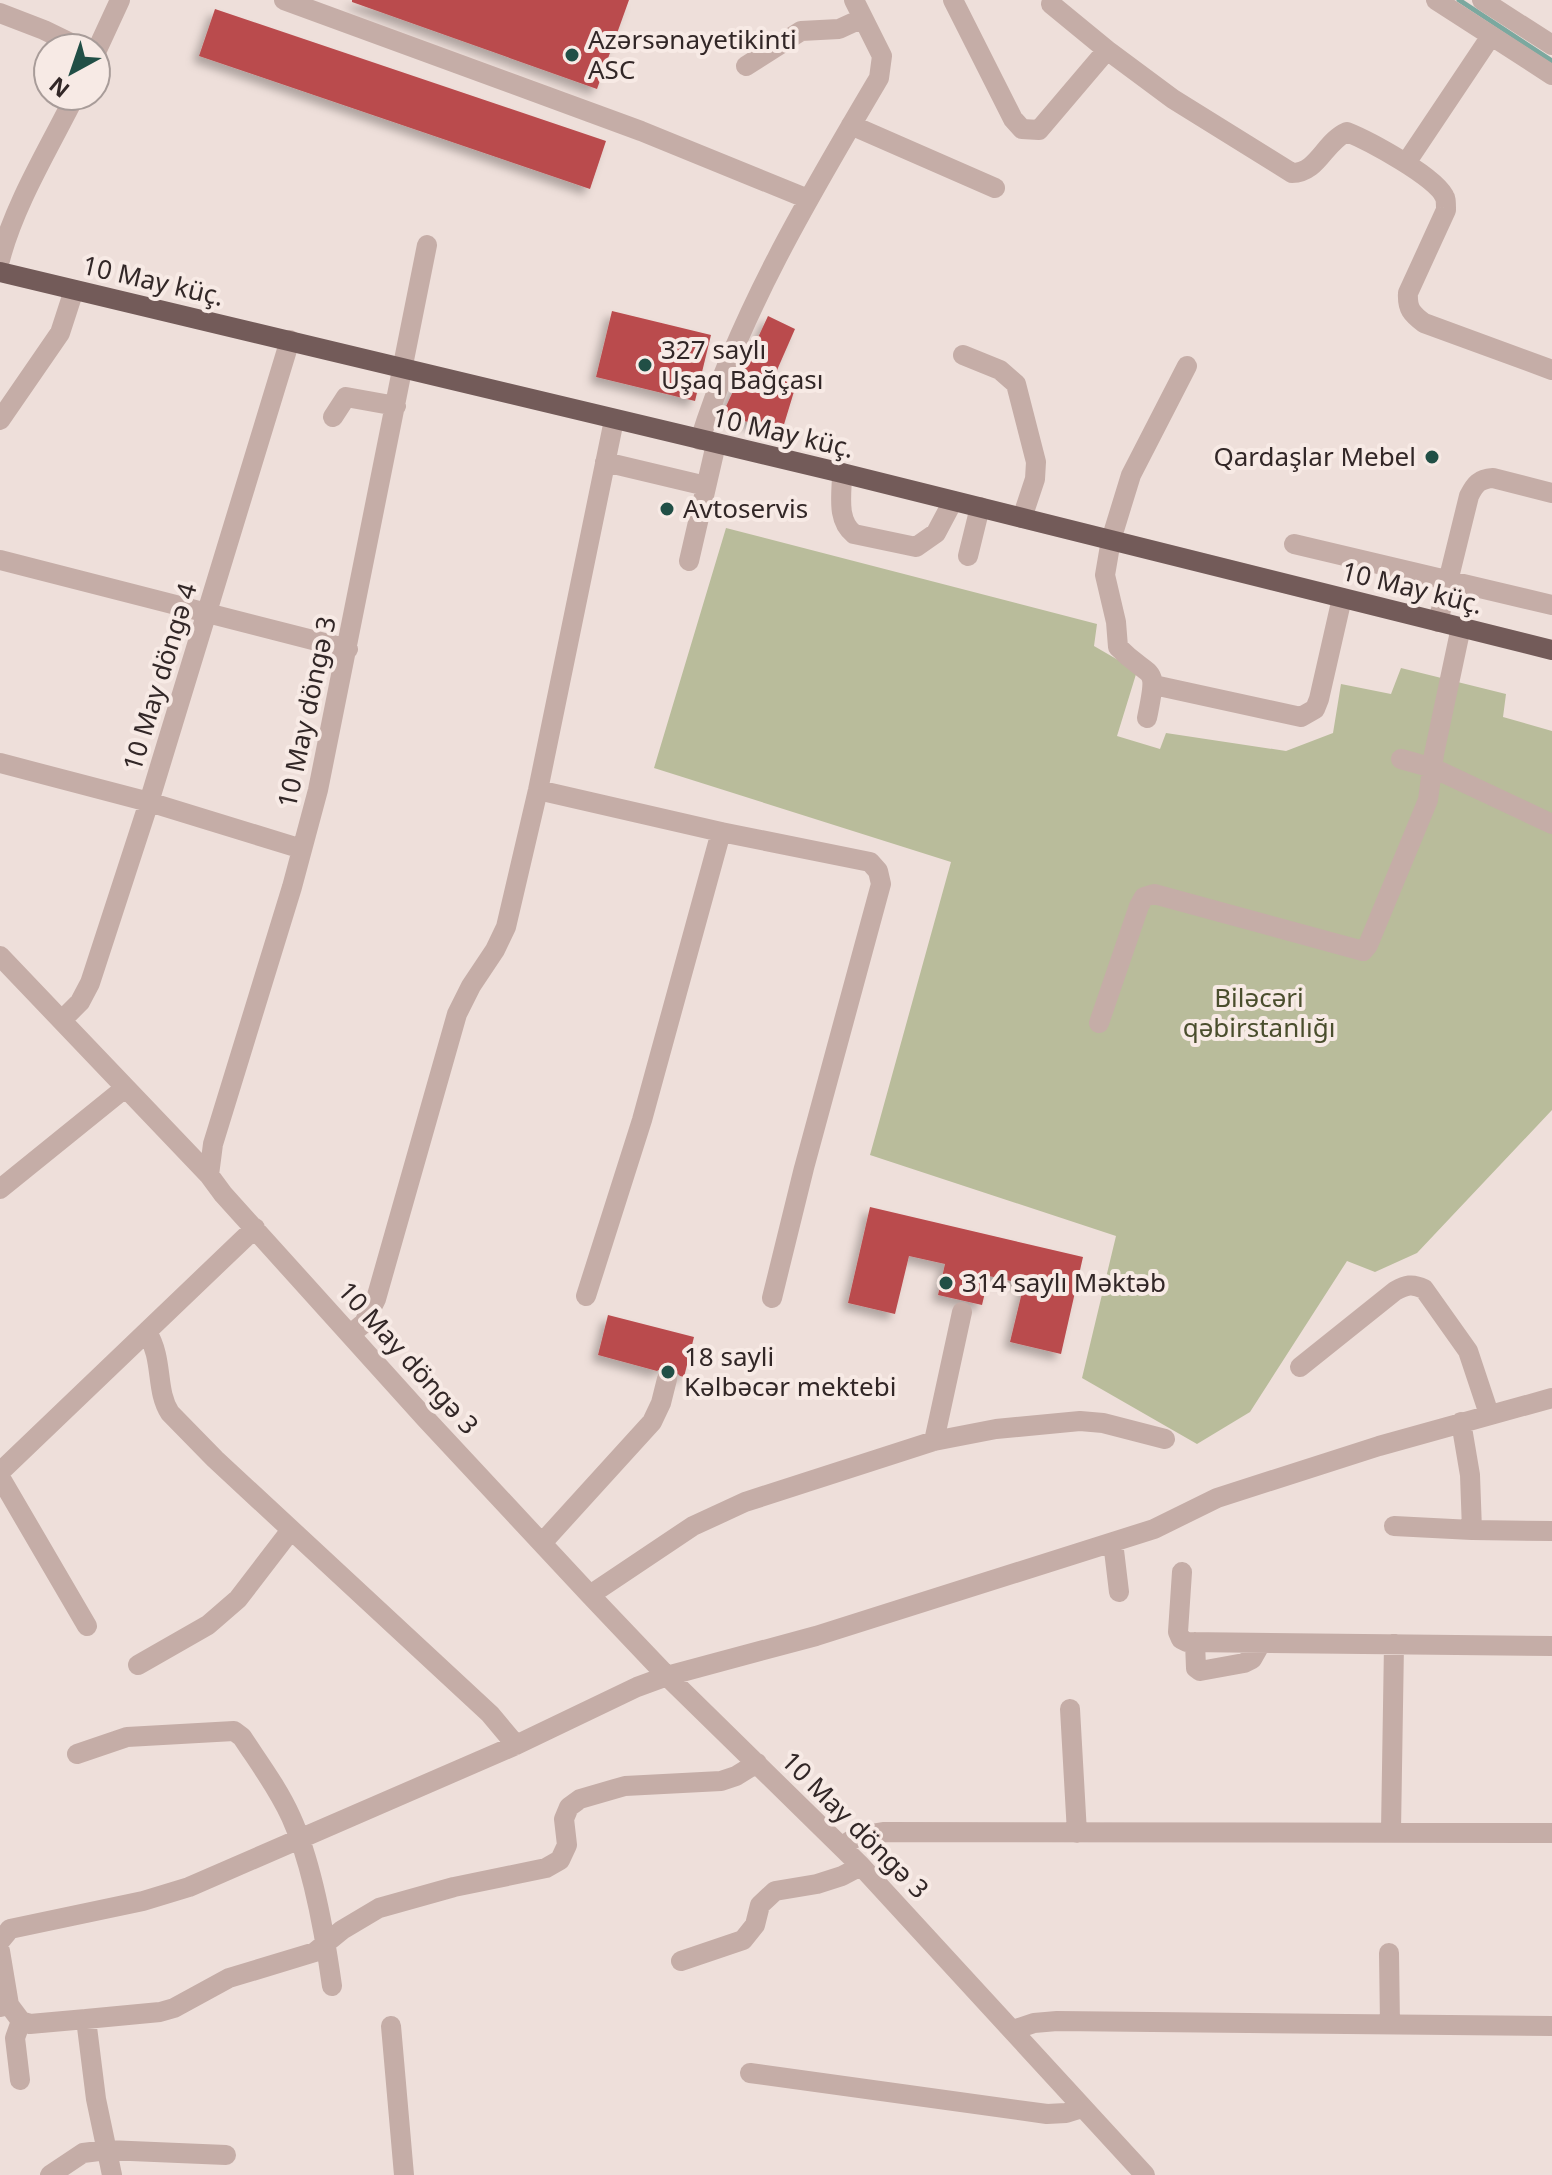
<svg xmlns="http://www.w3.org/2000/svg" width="1552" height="2175" viewBox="0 0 1552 2175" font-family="'Noto Sans',sans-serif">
	<defs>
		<filter id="shadow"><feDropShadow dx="-6" dy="6" stdDeviation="4" flood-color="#0004"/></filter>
	</defs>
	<rect width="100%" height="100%" fill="#eedfda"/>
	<path fill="#b9bc9b" d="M726,528L1097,624L1094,646L1137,671L1117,736L1160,749L1166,733L1286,751L1333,733L1341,684L1391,694L1401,668L1506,694L1503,717L1552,731V1110L1417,1253L1375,1272L1347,1261L1250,1412L1197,1444L1082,1378L1116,1236L870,1155L951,862L654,768Z"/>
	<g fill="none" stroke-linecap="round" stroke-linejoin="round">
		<path stroke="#7ba89f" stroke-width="5" d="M1459,0L1552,61"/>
	</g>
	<path fill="#ba4c4e" filter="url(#shadow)" d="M352,0H629L597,89L352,2Z
		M215,9L606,141L590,189L199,56Z
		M612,311L711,335L695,401L596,377Z
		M768,316L795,329L774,377L796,385L782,431L722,415Z
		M870,1207L1083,1257L1061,1354L1010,1342L1024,1284L989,1276L982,1305L938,1295L945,1264L909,1256L895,1314L848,1303Z
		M608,1315L694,1337L684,1377L680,1376L671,1367L664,1366L657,1371L598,1355Z"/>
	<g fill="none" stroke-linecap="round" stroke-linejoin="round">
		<path stroke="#c5ada7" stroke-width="20" d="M284,0L641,131L808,199
			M953,0L1013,119L1022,129L1039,130L1107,50L1173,99L1292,173C1318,173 1324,142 1347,132C1367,140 1439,178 1445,198C1446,198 1446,209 1446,210L1408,293C1407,309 1412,314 1424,323L1552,370
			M1436,0L1552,75
			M1482,0L1552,45
			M1051,4L1107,50
			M0,13L44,30L81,48
			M96,52L120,0
			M746,66L801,31L839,29L863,18
			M851,125L995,188
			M1406,163L1491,36
			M427,245L318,790L292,887L213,1144L209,1175L223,1194L426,1419L590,1595L667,1676L861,1866L1145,2175
			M0,260C14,205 49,148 75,96
			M963,355L1000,370L1016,384L1036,462L1035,479L1022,518
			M333,417L346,397L396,406
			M0,420L60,333L74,290
			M700,440C740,312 811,193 879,78L882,56L854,0
			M605,462L706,486
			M842,473C842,494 836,520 854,534L916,547L936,533L953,501
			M1294,544L1552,605
			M968,556L980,507
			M0,560L348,649
			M689,561L716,444
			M1438,622L1469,496C1475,484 1479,479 1493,478L1552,493
			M1154,685L1301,717L1315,709L1319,699L1342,598
			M1147,718C1159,661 1152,682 1118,647L1116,622L1105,575L1111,540L1131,475L1187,366
			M1401,759L1433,768L1552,824
			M0,763L149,802L302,849
			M538,790L721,832L870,862L878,871L881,884L804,1168L772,1298
			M0,956L209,1175
			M62,1020L80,1002L90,983L149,802L290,340
			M1099,1023L1139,906L1144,897L1154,894L1363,951L1368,945L1428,800L1434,754L1461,627
			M0,1189L125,1088
			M586,1296L642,1120L721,832
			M147,1332C164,1360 155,1390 170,1413L215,1459L490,1714L516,1745
			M351,1334L364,1323L376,1299L457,1014L471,986L495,950L506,927L538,790L614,420
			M1300,1367L1395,1291C1406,1285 1412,1283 1424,1289L1468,1351L1489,1414
			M1461,1422L1470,1475L1472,1530L1552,1531
			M934,1441L962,1312
			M0,1472L255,1228
			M0,1477L87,1626
			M1394,1526L1472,1530
			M1113,1542L1119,1592
			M542,1543L652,1422L661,1403L667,1379
			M1182,1572L1178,1632L1181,1639L1187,1642L1552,1646
			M590,1595L693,1526L745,1502L934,1441L996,1429L1080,1421L1103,1423L1165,1439
			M1195,1642L1196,1668L1200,1671L1244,1663L1252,1659L1261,1643
			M138,1665L208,1625L238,1599L291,1530
			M1070,1709L1077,1833
			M77,1754L127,1737L234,1731L242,1737C259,1763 278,1788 291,1817C312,1863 325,1936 332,1986
			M1391,1831L1394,1644
			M842,1846L858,1836L883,1832L1552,1833
			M0,1941L10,1929L143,1901L189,1887L516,1745L637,1687L667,1676L816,1636L1154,1529L1217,1498L1379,1446L1552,1398
			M0,1951L9,2005L0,2007
			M1389,1953L1390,2025
			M681,1961L743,1940L755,1925L760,1905L775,1891L817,1884L842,1876L861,1866
			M9,2005L21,2021L30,2024L86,2019
			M391,2026L404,2175
			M1013,2030L1034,2023L1057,2021L1552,2026
			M750,2073L1047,2114L1066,2113L1082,2108
			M20,2080L15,2038L21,2021
			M50,2175L83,2153L107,2150L226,2155
			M112,2175L96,2099L86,2019L160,2012L174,2008L229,1978L315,1952L342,1930L379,1908L454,1887L546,1868L560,1860L567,1845L564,1819L569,1807L580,1799L625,1786L721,1781L736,1776L757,1763"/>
		<path stroke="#735b59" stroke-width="20" d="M0,272L842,473L1552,650"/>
	</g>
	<g fill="#214f46" stroke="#f7eae5" stroke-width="3">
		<circle cx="572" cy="55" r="8"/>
		<circle cx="645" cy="365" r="8"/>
		<circle cx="1432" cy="457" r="8"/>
		<circle cx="667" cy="509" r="8"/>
		<circle cx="946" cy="1283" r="8"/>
		<circle cx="668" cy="1372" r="8"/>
	</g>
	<g text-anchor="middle" stroke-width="8" stroke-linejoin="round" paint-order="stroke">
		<g font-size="26" fill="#322727" stroke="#f7eae5" text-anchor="start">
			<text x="588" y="49">Azərsənayetikinti<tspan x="588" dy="30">ASC</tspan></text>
			<text x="661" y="359">327 saylı<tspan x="661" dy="30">Uşaq Bağçası</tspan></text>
			<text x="1416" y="466" text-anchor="end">Qardaşlar Mebel</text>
			<text x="683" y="518">Avtoservis</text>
			<text x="962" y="1292">314 saylı Məktəb</text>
			<text x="684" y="1366">18 sayli<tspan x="684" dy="30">Kəlbəcər mektebi</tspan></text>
		</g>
		<g font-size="26" fill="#322727" stroke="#f7eae5">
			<text transform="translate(153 281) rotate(13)" y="9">10 May küç.</text>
			<text transform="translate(783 433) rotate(13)" y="9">10 May küç.</text>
			<text transform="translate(1412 588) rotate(14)" y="9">10 May küç.</text>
			<text transform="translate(160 677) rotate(-73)" y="9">10 May döngə 4</text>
			<text transform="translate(307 712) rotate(-78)" y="9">10 May döngə 3</text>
			<text transform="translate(408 1358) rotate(48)" y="9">10 May döngə 3</text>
			<text transform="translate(855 1825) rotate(45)" y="9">10 May döngə 3</text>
		</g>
		<g font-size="26" fill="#4a4e2d" stroke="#f7eae5">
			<text x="1259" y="1007">Biləcəri<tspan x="1259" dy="30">qəbirstanlığı</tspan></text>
		</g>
	</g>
	<g transform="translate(72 72) rotate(220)"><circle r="38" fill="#f7eae5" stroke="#a89c99" stroke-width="2"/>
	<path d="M0-6L14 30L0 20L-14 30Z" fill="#214f46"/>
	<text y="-12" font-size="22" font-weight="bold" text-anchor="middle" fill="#322727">N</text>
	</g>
</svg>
